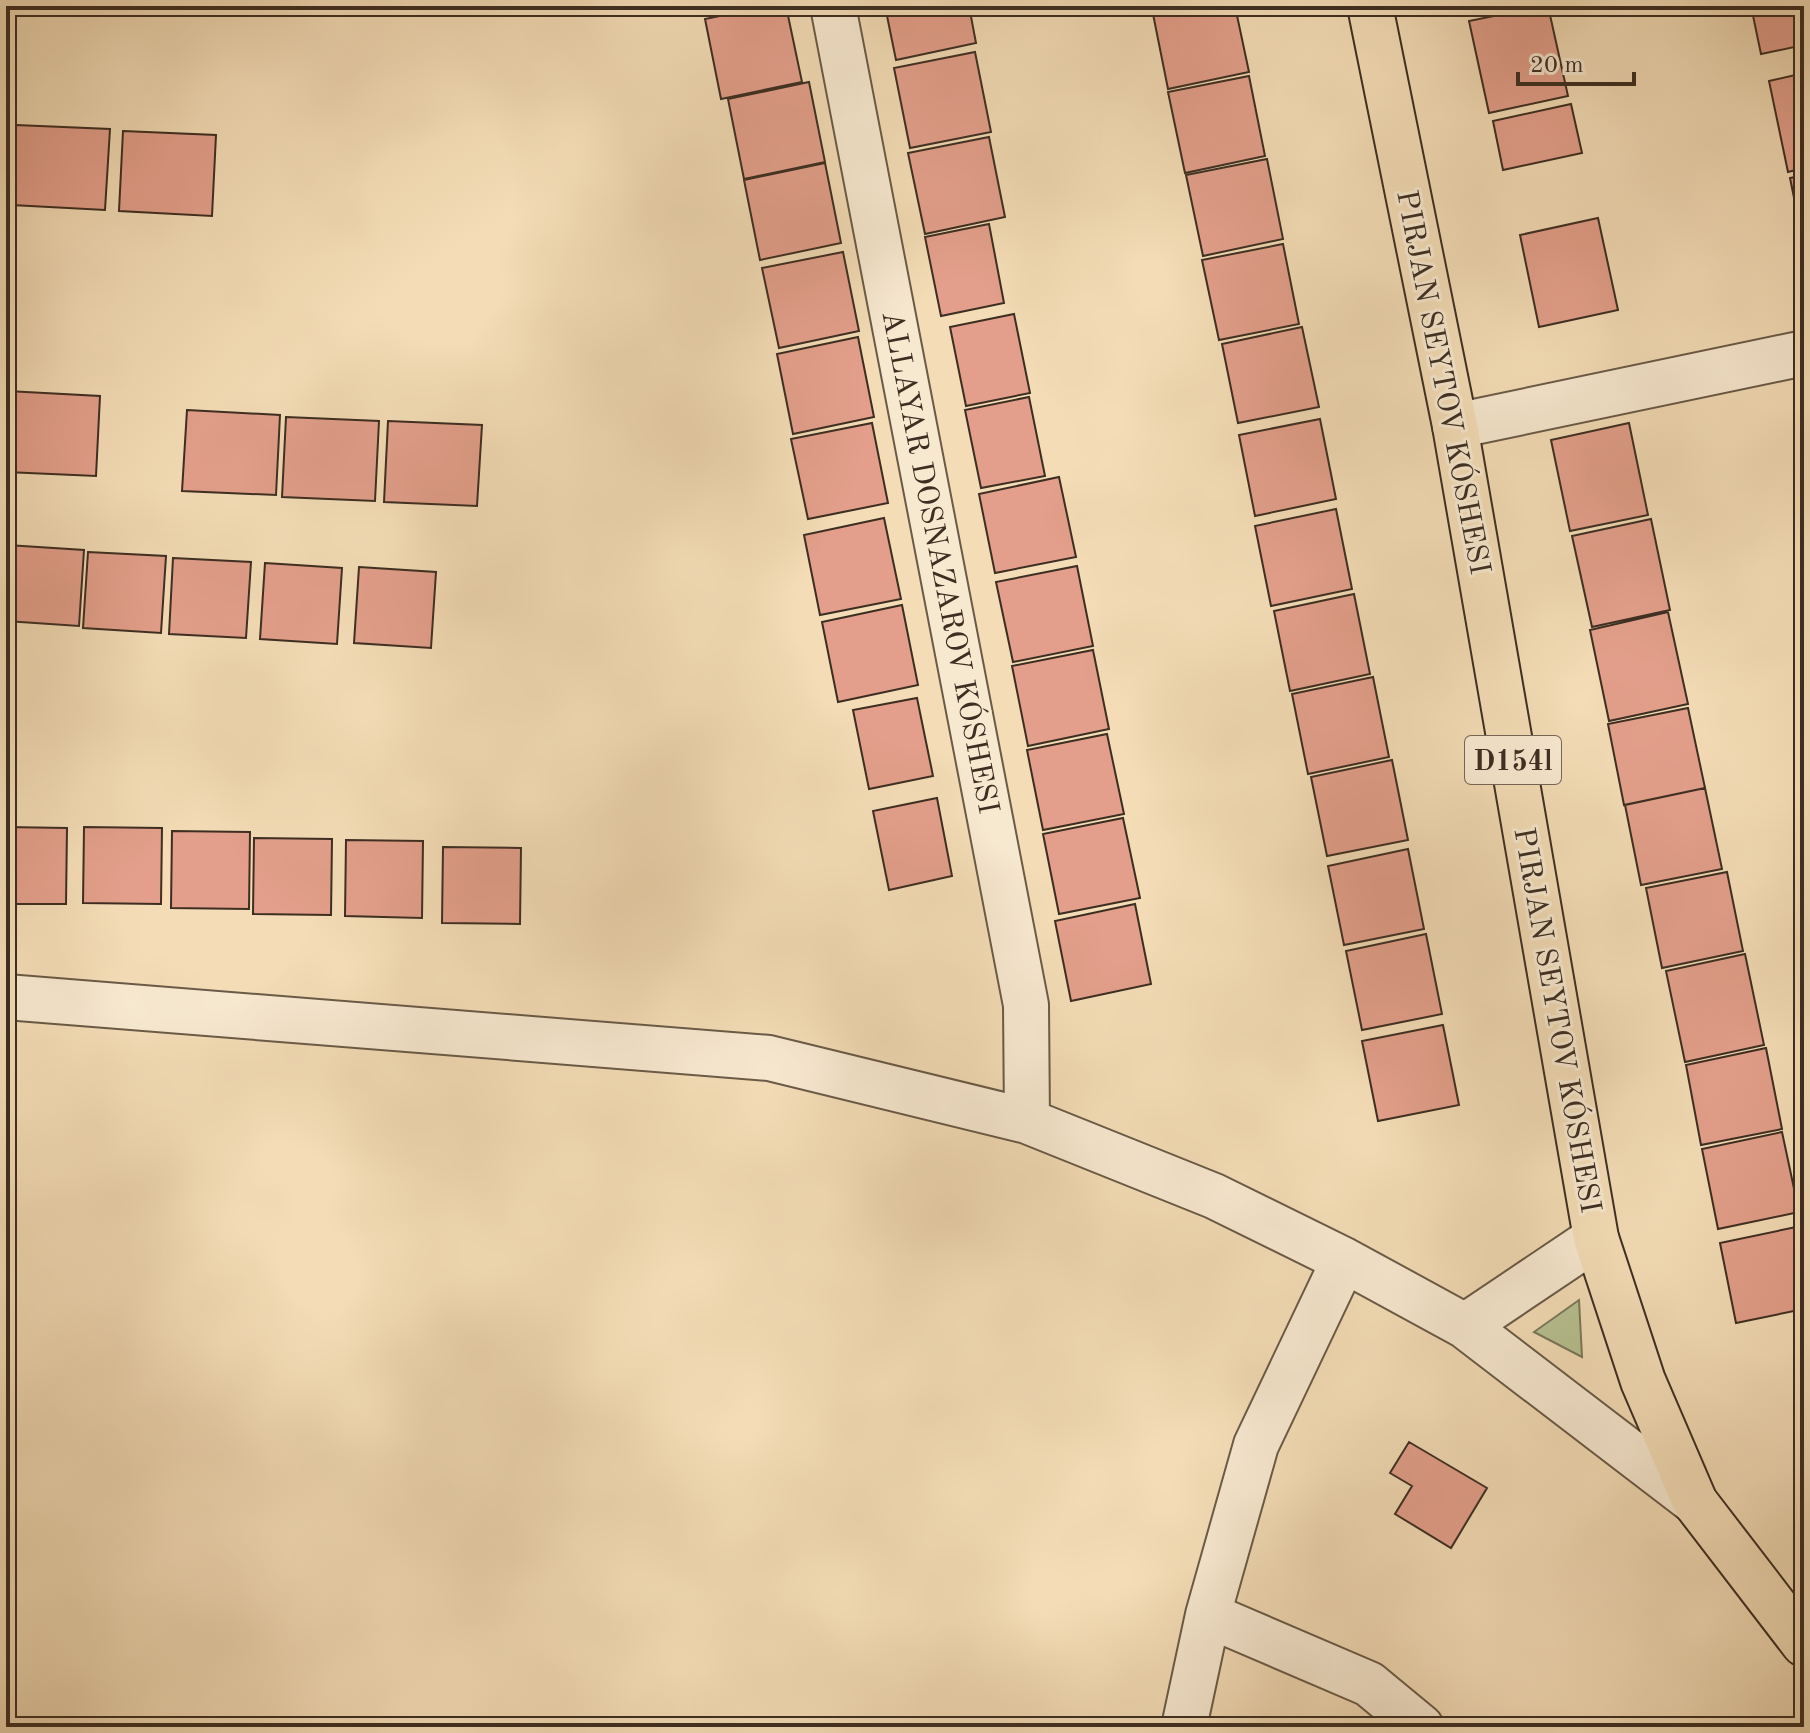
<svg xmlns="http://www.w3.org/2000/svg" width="1810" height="1733" viewBox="0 0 1810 1733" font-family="'Old Standard TT',serif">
	<rect width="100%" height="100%" fill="#f3dcb6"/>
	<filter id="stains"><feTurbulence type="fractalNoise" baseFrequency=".0025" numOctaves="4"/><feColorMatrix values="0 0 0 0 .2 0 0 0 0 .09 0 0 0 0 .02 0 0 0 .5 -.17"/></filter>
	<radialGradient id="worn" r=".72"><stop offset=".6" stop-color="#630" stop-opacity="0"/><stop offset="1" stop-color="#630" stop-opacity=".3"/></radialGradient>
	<path fill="#b7c191" stroke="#7a785a" stroke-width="2" d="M1579,1300L1582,1357L1534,1332Z"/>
	<path fill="#e39f8b" stroke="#3d2e22" stroke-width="2" d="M705,6H740L706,13Z
		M768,6H786L802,82L721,99L705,19Z
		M885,6H969L976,43L896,60Z
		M1168,6H1235L1249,72L1168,89L1152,9Z
		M1543,6H1548L1568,96L1489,113L1469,21Z
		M1751,6H1804V45L1761,54Z
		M975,52L991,132L910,148L894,68Z
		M1804,73V168L1788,172L1769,81Z
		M1249,76L1265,156L1185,173L1168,92Z
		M809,82L825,162L744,179L728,99Z
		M1571,104L1582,153L1503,170L1493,121Z
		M16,125L110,129L105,210L12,205Z
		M123,131L216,135L212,216L119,211Z
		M989,137L1005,217L925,234L908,153Z
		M1267,159L1283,239L1203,256L1186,175Z
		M825,163L841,243L760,260L744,180Z
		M1804,175V247L1790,178Z
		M1598,218L1618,310L1539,327L1520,235Z
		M989,224L1004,303L941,316L925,237Z
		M1283,244L1299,324L1219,340L1202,260Z
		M843,252L859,331L779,348L762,268Z
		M1014,314L1030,393L966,406L950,327Z
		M1302,327L1319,407L1238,423L1222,344Z
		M858,337L874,417L793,434L777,354Z
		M7,391L100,396L96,476L6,472Z
		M1029,397L1045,476L981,488L965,410Z
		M187,410L280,415L276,495L182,491Z
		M286,417L379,421L375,501L282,497Z
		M1320,419L1336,499L1255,516L1239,435Z
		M388,421L482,425L477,506L384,502Z
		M872,423L888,503L808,519L791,439Z
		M1629,423L1648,515L1570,531L1551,440Z
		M1059,477L1076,557L995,573L979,494Z
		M1336,509L1352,589L1271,606L1255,526Z
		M884,518L901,599L820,615L804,535Z
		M1651,519L1670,610L1592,627L1572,536Z
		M7,545L84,550L79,626L6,621Z
		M88,552L166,556L161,633L83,628Z
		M173,558L251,562L246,638L169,634Z
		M265,563L342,568L337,644L260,639Z
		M1077,566L1093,646L1013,662L996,582Z
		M359,567L436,572L431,648L354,643Z
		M1354,594L1370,674L1290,691L1274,611Z
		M902,605L918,685L838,702L822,622Z
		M1668,612L1688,704L1609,721L1590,630Z
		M1093,650L1109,729L1028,746L1012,666Z
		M1373,677L1389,757L1308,774L1292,694Z
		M917,698L933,776L869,789L853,710Z
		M1688,708L1705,788L1624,805L1608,724Z
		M1107,734L1124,814L1043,830L1027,750Z
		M1392,760L1408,840L1327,856L1311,777Z
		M1705,788L1722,869L1641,885L1625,805Z
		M937,798L952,876L889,890L873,811Z
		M1123,818L1140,898L1059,914L1043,834Z
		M6,827L67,828L66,904H6Z
		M84,827L162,828L161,904L83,903Z
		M172,831L250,832L249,909L171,908Z
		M254,838L332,839L331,915L253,914Z
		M346,840L423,841L422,918L345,916Z
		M443,847L521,848L520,924L442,923Z
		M1408,849L1424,929L1344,945L1328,866Z
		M1727,872L1743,951L1662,968L1646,888Z
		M1135,904L1151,984L1071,1001L1055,921Z
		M1426,934L1442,1014L1362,1030L1346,951Z
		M1745,954L1764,1045L1685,1062L1666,971Z
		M1443,1025L1459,1105L1378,1121L1362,1041Z
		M1766,1048L1782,1129L1701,1145L1686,1065Z
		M1782,1132L1799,1212L1718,1229L1702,1149Z
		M1801,1226L1804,1243V1309L1736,1323L1720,1243Z
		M1409,1442L1487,1488L1451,1548L1395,1514L1412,1486L1390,1473Z"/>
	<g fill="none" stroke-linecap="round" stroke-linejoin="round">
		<g stroke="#6a5a47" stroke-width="48">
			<path id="minor" d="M833,6L1026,1005L1027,1121
				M1455,426L1804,353
				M6,997L769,1058L1027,1121L1214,1196L1344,1260L1465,1326L1695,1502
				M1465,1326L1596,1238
				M1208,1615L1369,1684L1421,1727
				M1184,1727L1208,1615L1256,1445L1344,1260"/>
		</g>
		<g stroke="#3d2e22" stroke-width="48">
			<path id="major" d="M1370,6L1455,426L1596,1238L1643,1381L1695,1502L1804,1644"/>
		</g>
		<use href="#minor" stroke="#f7e8d0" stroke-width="44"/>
		<use href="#major" stroke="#f3dcb6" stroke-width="44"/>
	</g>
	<g text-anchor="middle" stroke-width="6" stroke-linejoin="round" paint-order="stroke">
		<rect fill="#f7e8d0" stroke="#756656" stroke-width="2" x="1465" y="736" width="96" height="48" rx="6"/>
		<g font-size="28" font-weight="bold" fill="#3d2e22">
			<text x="1513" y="770">D154l</text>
		</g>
		<g font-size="30" fill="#3d2e22" stroke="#f7e8d0">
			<text transform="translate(1444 382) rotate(79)" y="10">PIRJAN SEYTOV KÓSHESI</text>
			<text transform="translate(941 562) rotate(79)" y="10">ALLAYAR DOSNAZAROV KÓSHESI</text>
			<text transform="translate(1558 1020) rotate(80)" y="10">PIRJAN SEYTOV KÓSHESI</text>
		</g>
	</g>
	<rect width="1810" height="1733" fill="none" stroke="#f3dcb6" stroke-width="32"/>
	<rect x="8" y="8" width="1794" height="1717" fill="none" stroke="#3d2e22" stroke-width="4"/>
	<rect x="16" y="16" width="1778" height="1701" fill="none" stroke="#3d2e22" stroke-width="2"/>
	<path d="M1518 72v12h116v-12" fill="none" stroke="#3d2e22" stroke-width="4"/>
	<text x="1530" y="72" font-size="24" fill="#3d2e22" stroke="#f7e8d0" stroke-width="6" paint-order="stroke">20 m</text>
	<rect width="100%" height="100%" filter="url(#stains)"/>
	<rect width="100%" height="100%" fill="url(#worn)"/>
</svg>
